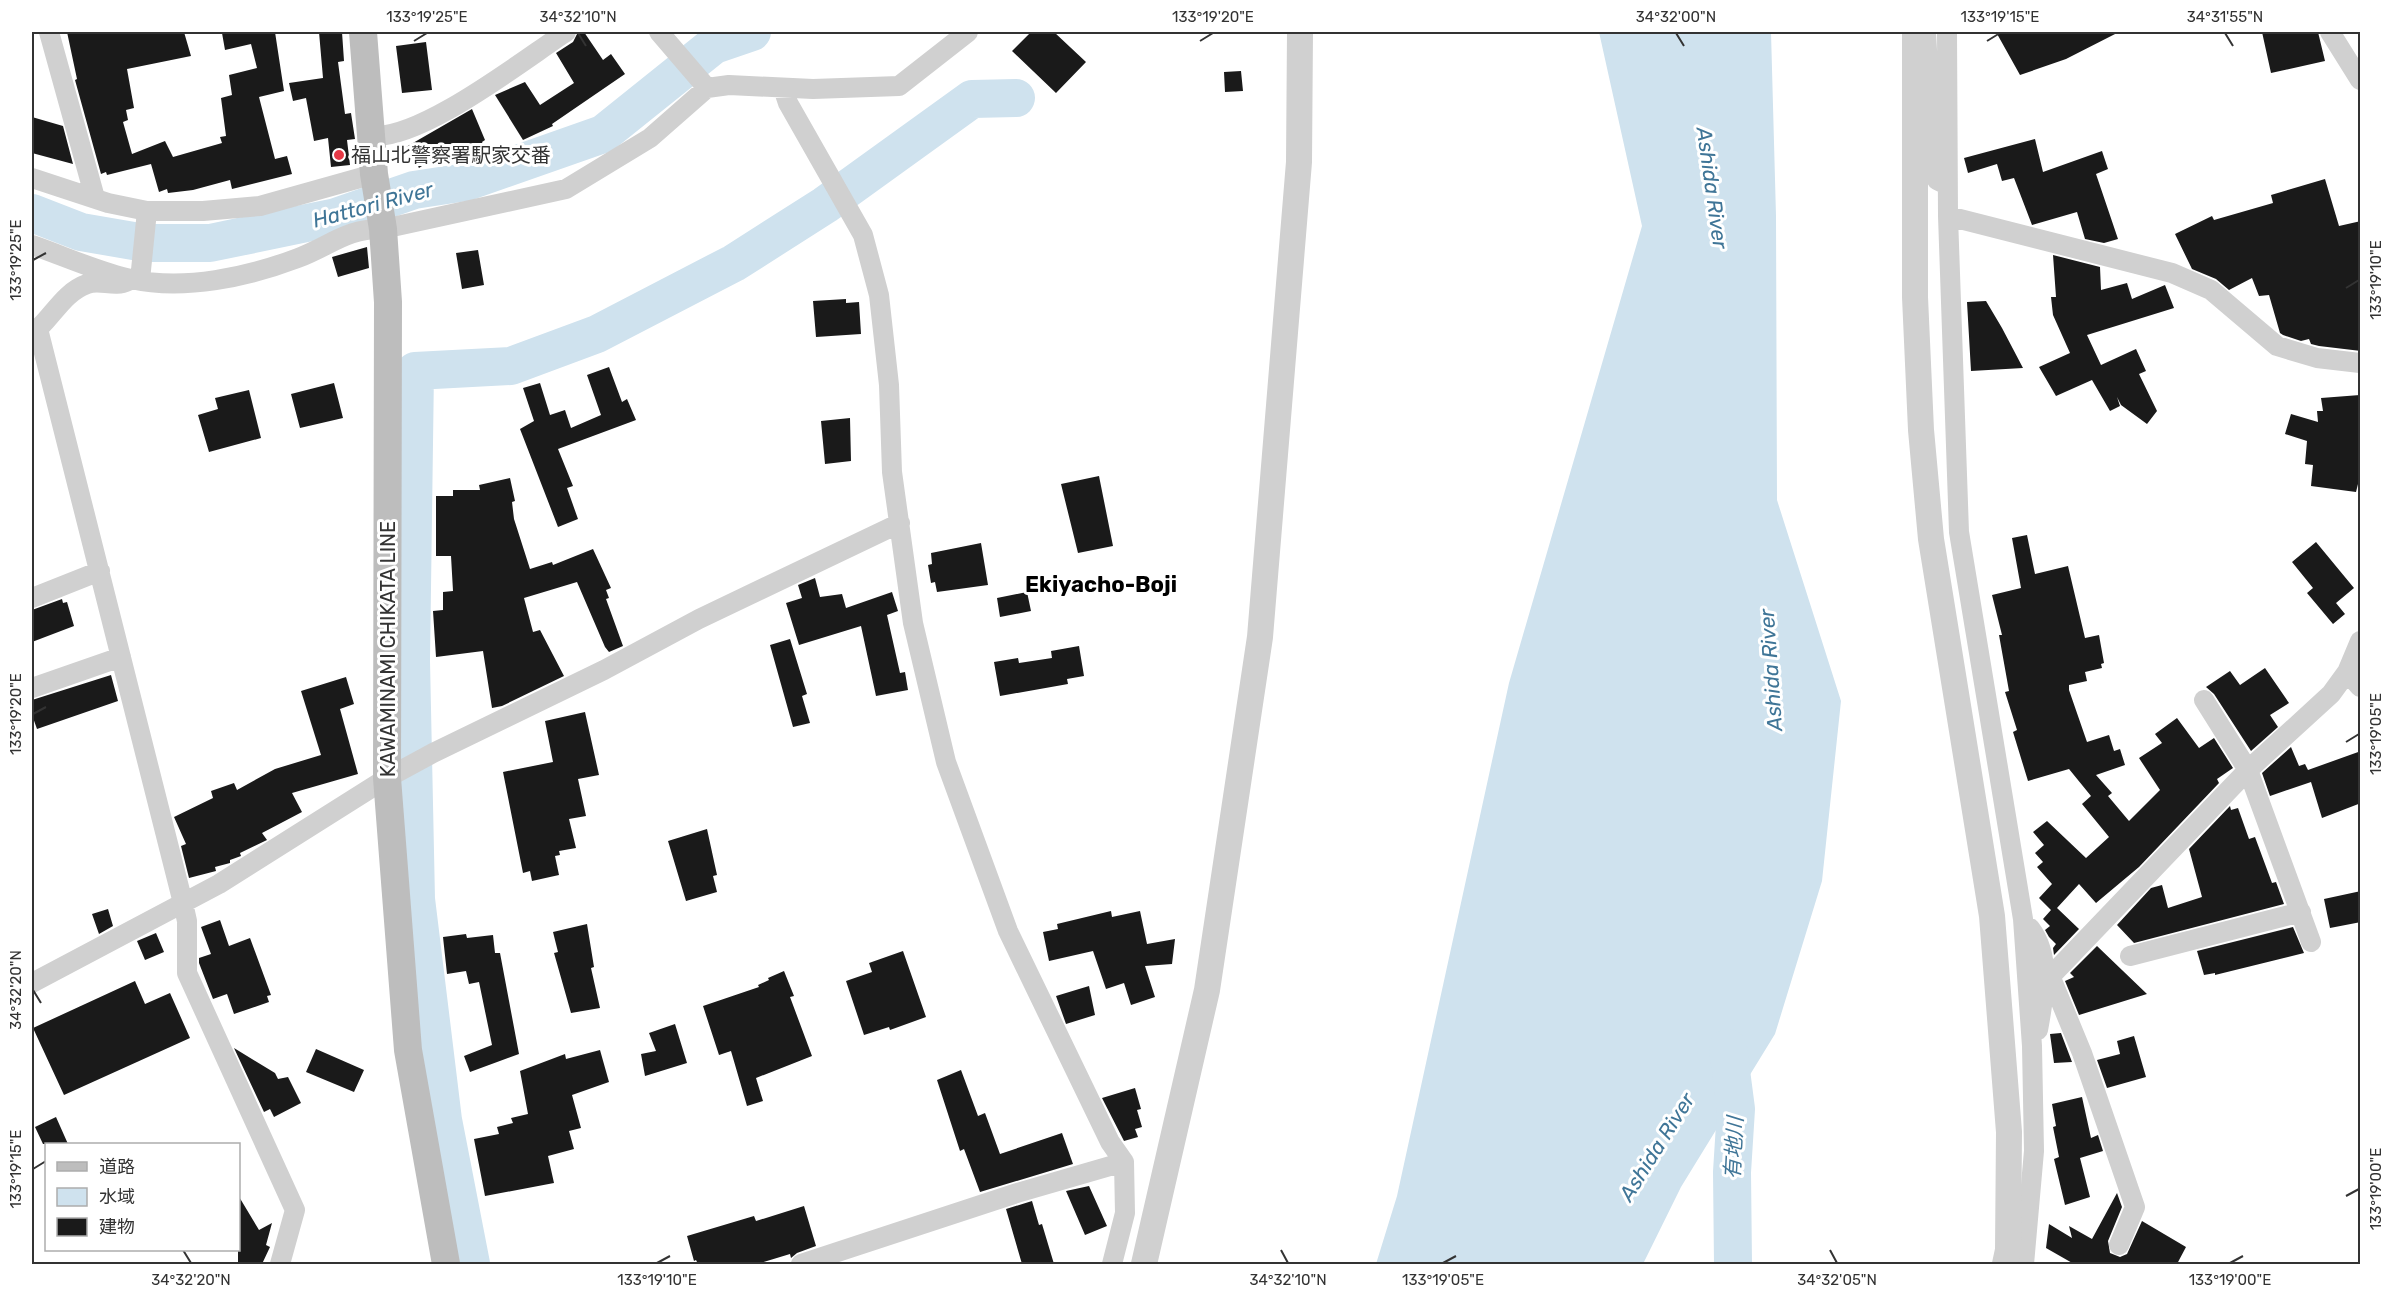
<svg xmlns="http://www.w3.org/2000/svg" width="2392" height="1296" viewBox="0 0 2392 1296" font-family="Rubik,'Noto Sans JP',sans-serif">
	<rect width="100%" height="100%" fill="#fff"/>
	<path fill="#cfe2ee" d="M1599,32H1771L1776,216L1777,500L1841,701L1822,881L1775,1034L1681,1187L1643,1264H1376L1397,1196L1509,683L1642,226Z"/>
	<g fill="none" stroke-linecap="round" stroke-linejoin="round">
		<path stroke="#cfe2ee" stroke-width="38" d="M32,213L81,232L145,243H210L336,217L414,190L466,182L603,134L714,45L752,32
			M1728,1048L1736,1109L1732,1172L1733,1264
			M471,1264L443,1120L416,899L411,661L415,371L511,366L597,334L734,263L825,205L972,99L1016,98"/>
	</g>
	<path fill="#1a1a1a" d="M67,32H184L191,56L127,69L134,108L126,110L128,120L123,122L132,154L165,141L173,157L222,143L220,137L226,136L221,98L232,95L229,75L257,68L251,44L225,50L222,33L275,32L284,91L259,97L275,159L287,156L292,174L232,189L230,180L193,190L168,193L167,189L159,192L151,164L107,175L106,172L101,174L75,80L77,79Z
		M319,32H342L344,61L338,62L345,114L351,113L355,139L347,140L350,165L331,167L328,138L314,141L306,98L293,101L289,83L323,78Z
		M578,32H584L603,60L611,54L625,74L552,124L553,126L523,140L495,95L525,82L540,105L574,83L556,53L573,42Z
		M1031,32H1054L1086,62L1056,93L1012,51Z
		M1996,32H2119L2066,59L2020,75Z
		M2262,32H2318L2325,61L2271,73Z
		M426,42L432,90L402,93L396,46Z
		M1241,71L1243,91L1225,92L1224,72Z
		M472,109L485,140L482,142L486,151L440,162L434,165L431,160L419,168L406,147Z
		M32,117L63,126L73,164L32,153Z
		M2035,139L2043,172L2102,151L2108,169L2096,174L2118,239L2104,243L2085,239L2077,212L2032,225L2014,178L2002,181L1997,164L1968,173L1964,158Z
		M2325,179L2339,226L2361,221V351L2319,346L2311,344L2309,339L2301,341L2283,335L2280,333L2269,295L2259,296L2252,278L2229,290L2216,279L2192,269L2175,234L2212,216L2214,220L2273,203L2271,195Z
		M367,247L369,268L338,277L332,257Z
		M478,250L484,285L462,289L456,253Z
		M2053,255L2100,267L2101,290L2127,283L2132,299L2165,285L2174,308L2087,335L2101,365L2136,349L2146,371L2139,374L2157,411L2147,424L2121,405L2117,397L2120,406L2110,411L2092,380L2056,396L2039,367L2070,353L2053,315L2051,297H2056Z
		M846,299V303L859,302L861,334L816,337L813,301Z
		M1986,301L2002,328L2023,368L1971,371L1967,302Z
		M609,367L622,402L627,399L636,420L558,449L573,486L567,488L578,519L558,527L520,429L534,421L523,388L540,383L550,415L565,410L571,428L601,415L587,375Z
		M334,383L343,418L300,428L291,394Z
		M249,390L261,438L209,452L198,415L218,409L215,398Z
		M2360,395L2361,472L2356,492L2311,486L2313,465L2305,464L2307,441L2285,434L2291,414L2318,422L2317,411H2323L2321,398Z
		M850,418L851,461L825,464L821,421Z
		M1099,476L1113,546L1078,553L1061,484Z
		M510,478L515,501L512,502L514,519L530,569L552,562L553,565L593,549L611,588L606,590L609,598L606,599L623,646L609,652L605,647L577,582L524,598L533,632L540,630L564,676L502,706L492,708L483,651L436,657L433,611L443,610V592L453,591L451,556H436V496H453V490H480L479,485Z
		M2027,535L2035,574L2068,566L2085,638L2099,635L2104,663L2101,664L2102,668L2085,672L2087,681L2069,685V690L2087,742L2109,735L2114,751L2120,749L2125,765L2096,775L2112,793L2108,796L2129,821L2160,790L2139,758L2162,743L2155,734L2177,718L2199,748L2214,738L2233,768L2217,779L2219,783L2139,867L2096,903L2079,884L2057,908L2079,929L2054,955L2053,948L2056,944L2049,937L2045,930L2050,926L2043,919L2051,910L2039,898L2052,884L2037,867L2043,862L2035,853L2044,845L2033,832L2047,821L2086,858L2109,837L2082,804L2091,796L2069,769L2028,781L2013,732L2017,730L2005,692L2009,691L1999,635H2002L1992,595L2021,588L2012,538Z
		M2316,542L2354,588L2336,603L2345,614L2333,624L2307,593L2313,588L2292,562Z
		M981,543L988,585L937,592L935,582L931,583L928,565L932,564L931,553Z
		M815,578L820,597L842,594L846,608L892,592L898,611L887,615L900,673L905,672L908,690L876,696L861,626L799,645L786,603L802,598L798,585Z
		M1027,592L1031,611L1000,617L997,598Z
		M62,599L63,603L67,602L74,626L32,642V610Z
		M790,639L807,694L802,696L810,723L793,727L770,645Z
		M1079,646L1084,676L1067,679L1068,684L1000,696L994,662L1018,658L1019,663L1052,658L1051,651Z
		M2265,668L2289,703L2270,715L2278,727L2251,751L2214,694L2206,687L2230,671L2240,685Z
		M111,675L118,701L37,729L32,715V700Z
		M346,677L354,704L340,709L358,774L292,793L302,812L262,833L267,840L240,853L241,856L230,860V863L215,867L216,871L189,878L181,846L186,844L174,817L213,798L211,791L234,783L237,790L275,769L321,755L301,691Z
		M585,712L599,775L578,779L586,816L569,819L576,848L559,851L560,855L555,856L559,875L532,881L530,871L523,873L503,772L553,762L545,721Z
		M2291,747L2299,766L2305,764L2308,770L2361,751V803L2322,818L2311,782L2270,796L2262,773Z
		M2230,806L2231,810L2238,808L2249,839L2255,837L2272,883L2276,882L2284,904L2134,943L2117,925L2151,888L2162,885L2168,908L2202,897L2189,849Z
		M707,829L717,875L713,876L717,892L686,901L668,841Z
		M2361,891V922L2330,928L2324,899Z
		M108,909L113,926L99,934L92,914Z
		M1111,911L1112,917L1140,911L1147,944L1175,939L1172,964L1145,966L1155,997L1131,1005L1124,983L1106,989L1093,951L1049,961L1043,932L1058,929L1057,924Z
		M220,920L229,946L250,938L271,995L267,996L269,1002L234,1014L227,994L213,999L199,963V958L211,954L201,927Z
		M587,924L594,967L591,968L600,1008L571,1013L554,953L558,952L553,932Z
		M2293,927L2304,953L2215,975V973L2204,975L2197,951Z
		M156,933L164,952L145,960L137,941Z
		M466,934L467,938L493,935L495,953H500L519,1054L470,1072L464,1056L492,1045L479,982L469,984L466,971L447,974L443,937Z
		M2097,946L2147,994L2079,1015L2065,981L2074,977L2070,973Z
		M903,951L926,1017L890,1030L889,1027L864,1035L846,981L872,972L869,963Z
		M784,971L794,996L790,997L812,1056L756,1078L763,1101L747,1106L731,1051L719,1055L703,1006L759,987L758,985L769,980L768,978Z
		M135,981L145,1004L170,993L190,1038L64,1095L33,1028Z
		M1089,986L1095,1015L1066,1024L1056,996Z
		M675,1024L687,1063L645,1076L641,1054L656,1051L649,1033Z
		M2061,1033L2072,1062L2054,1063L2050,1034Z
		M2134,1036L2146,1077L2107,1088L2097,1060L2120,1054L2117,1041Z
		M234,1048L275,1073L278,1079L288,1077L301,1103L274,1117L270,1109L264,1112Z
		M316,1049L364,1070L354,1092L306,1072Z
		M600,1050L609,1082L572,1095L581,1128L569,1131L574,1149L548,1156L554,1183L485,1196L474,1139L499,1134L497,1127L513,1123L511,1118L528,1114L520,1071L565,1054L566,1059Z
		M961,1070L978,1116L985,1113L1000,1154L1062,1133L1073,1164L980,1192L964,1149L960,1151L937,1080Z
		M1135,1088L1141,1109L1137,1110L1142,1127L1135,1129L1138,1137L1124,1141L1102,1098Z
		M2082,1097L2091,1138L2098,1135L2103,1151L2080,1158L2090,1197L2065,1205L2054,1159L2059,1157L2053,1127L2056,1126L2052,1104Z
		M56,1117L68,1144H43L35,1127Z
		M1089,1186L1107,1226L1085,1235L1066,1191Z
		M2117,1193L2122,1207L2108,1241L2110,1253L2120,1257L2127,1254L2142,1221L2186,1247L2177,1264H2074L2046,1248L2049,1224L2072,1238L2069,1226L2092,1239Z
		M238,1195L259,1230L272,1223L266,1245L270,1247L262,1264H238Z
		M1032,1201L1039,1225L1042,1224L1054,1264H1022L1006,1209Z
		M804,1206L816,1246L797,1253L791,1258L790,1254L757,1264H698L696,1260L694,1261L687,1236L754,1216L756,1221Z"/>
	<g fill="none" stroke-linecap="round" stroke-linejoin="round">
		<path stroke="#d0d0d0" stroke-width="20" d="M49,32L95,198
			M659,32L707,88
			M1926,32L1934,173L1937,180L1947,185
			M1947,32L1948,216L1959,532L2023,919L2032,1046L2034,1151L2024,1264
			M2330,32L2360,80
			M783,88L788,103L863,235L879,295L889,385L892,472L913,623L946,762L1008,931L1110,1142L1124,1162L1125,1213L1112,1264
			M371,136C421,140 522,61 566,32
			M32,178L108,203L147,211H203L260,206L374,174
			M1948,216L2172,273L2211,290L2277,346L2317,358L2360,363
			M32,245C64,256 98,272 131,279C184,291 248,277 298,258C330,246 347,228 383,229L566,189L650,138L707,88L729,85L813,89L899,86L968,32
			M140,280L147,211
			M38,329L183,903L187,921V973L295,1210L280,1264
			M32,334C52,319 62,293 87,284C100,279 114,288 128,281
			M32,598L100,571
			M2347,672L2360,687
			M32,688L121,657
			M2204,700L2248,770L2311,942
			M2030,928C2052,957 2044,997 2038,1030
			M2130,956L2301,912
			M2051,978L2082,1053L2135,1207L2119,1245
			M2046,981L2248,770L2331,694L2347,672L2360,641
			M32,983L219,884L387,778L433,753L604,670L699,619L900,523
			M801,1264L1017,1193L1124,1162"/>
		<path stroke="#d0d0d0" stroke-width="26" d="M1915,32V297L1921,430L1931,539L1992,916L2009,1132L2008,1250L2005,1264
			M1144,1264L1207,990L1260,637L1299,162L1300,32"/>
		<path stroke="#bdbdbd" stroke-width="28" d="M363,32L374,174L383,229L388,302L387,778L408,1050L446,1264"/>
	</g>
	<path fill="none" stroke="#333" stroke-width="2" d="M578,33L586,46M1676,33L1684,46M2225,33L2233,46M414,41L427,33M1200,41L1213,33M1987,41L2000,33M33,260L46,253M2346,288L2359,280M33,714L46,707M2346,742L2359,734M33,990L41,1003M33,1169L46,1161M2346,1196L2359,1189M183,1250L191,1263M1281,1250L1288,1263M1830,1250L1837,1263M657,1263L670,1256M1443,1263L1456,1256M2230,1263L2243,1256"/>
	<circle fill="#e63946" stroke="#fff" stroke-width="2" cx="339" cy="155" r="6"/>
	<g text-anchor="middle" stroke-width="6" stroke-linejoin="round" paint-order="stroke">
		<g font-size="20" fill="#333" stroke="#fff" text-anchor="start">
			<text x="351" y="162">福山北警察署駅家交番</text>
		</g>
		<g font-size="20" fill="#333" stroke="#fff">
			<text transform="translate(388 649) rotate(-90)" y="7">KAWAMINAMI CHIKATA LINE</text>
		</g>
		<g font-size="21" font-style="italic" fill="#3f7597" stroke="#fff">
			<text transform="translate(1712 188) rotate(82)" y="7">Ashida River</text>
			<text transform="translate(373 205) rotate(-15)" y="7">Hattori River</text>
			<text transform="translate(1771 670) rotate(-94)" y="7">Ashida River</text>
			<text transform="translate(1657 1147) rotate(-58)" y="7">Ashida River</text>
			<text transform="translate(1734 1148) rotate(-87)" y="7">有地川</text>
		</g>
		<g font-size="22" font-weight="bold" fill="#000" stroke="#fff">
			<text x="1101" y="592">Ekiyacho-Boji</text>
		</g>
	</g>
	<rect width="2392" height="1296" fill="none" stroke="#ffffff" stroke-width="66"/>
	<rect x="45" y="1143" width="195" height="108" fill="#ffffff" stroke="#adadad" stroke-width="1.5"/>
	<rect x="57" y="1162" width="30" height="9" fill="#bdbdbd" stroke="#adadad" stroke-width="1.5"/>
	<text x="99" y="1173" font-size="18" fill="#333333">道路</text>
	<rect x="57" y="1188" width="30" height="18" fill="#cfe2ee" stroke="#adadad" stroke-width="1.5"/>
	<text x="99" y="1203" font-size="18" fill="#333333">水域</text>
	<rect x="57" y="1218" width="30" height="18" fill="#1a1a1a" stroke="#adadad" stroke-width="1.5"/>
	<text x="99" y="1233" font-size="18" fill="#333333">建物</text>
	<rect x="33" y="33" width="2326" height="1230" fill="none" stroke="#333" stroke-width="2"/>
	<g font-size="15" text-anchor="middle" fill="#333">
		<text x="427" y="22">133°19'25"E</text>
		<text x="578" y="22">34°32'10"N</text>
		<text x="1213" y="22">133°19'20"E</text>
		<text x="1676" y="22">34°32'00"N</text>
		<text x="2000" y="22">133°19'15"E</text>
		<text x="2225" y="22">34°31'55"N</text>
		<text transform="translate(16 260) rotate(-90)" y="5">133°19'25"E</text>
		<text transform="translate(2376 280) rotate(-90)" y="5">133°19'10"E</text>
		<text transform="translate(16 714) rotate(-90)" y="5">133°19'20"E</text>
		<text transform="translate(2376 734) rotate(-90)" y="5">133°19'05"E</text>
		<text transform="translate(16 990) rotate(-90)" y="5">34°32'20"N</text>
		<text transform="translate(16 1169) rotate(-90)" y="5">133°19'15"E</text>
		<text transform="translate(2376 1189) rotate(-90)" y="5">133°19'00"E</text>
		<text x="191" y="1285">34°32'20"N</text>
		<text x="657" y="1285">133°19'10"E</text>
		<text x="1288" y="1285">34°32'10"N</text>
		<text x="1443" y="1285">133°19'05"E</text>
		<text x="1837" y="1285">34°32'05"N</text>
		<text x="2230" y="1285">133°19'00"E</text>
	</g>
</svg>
